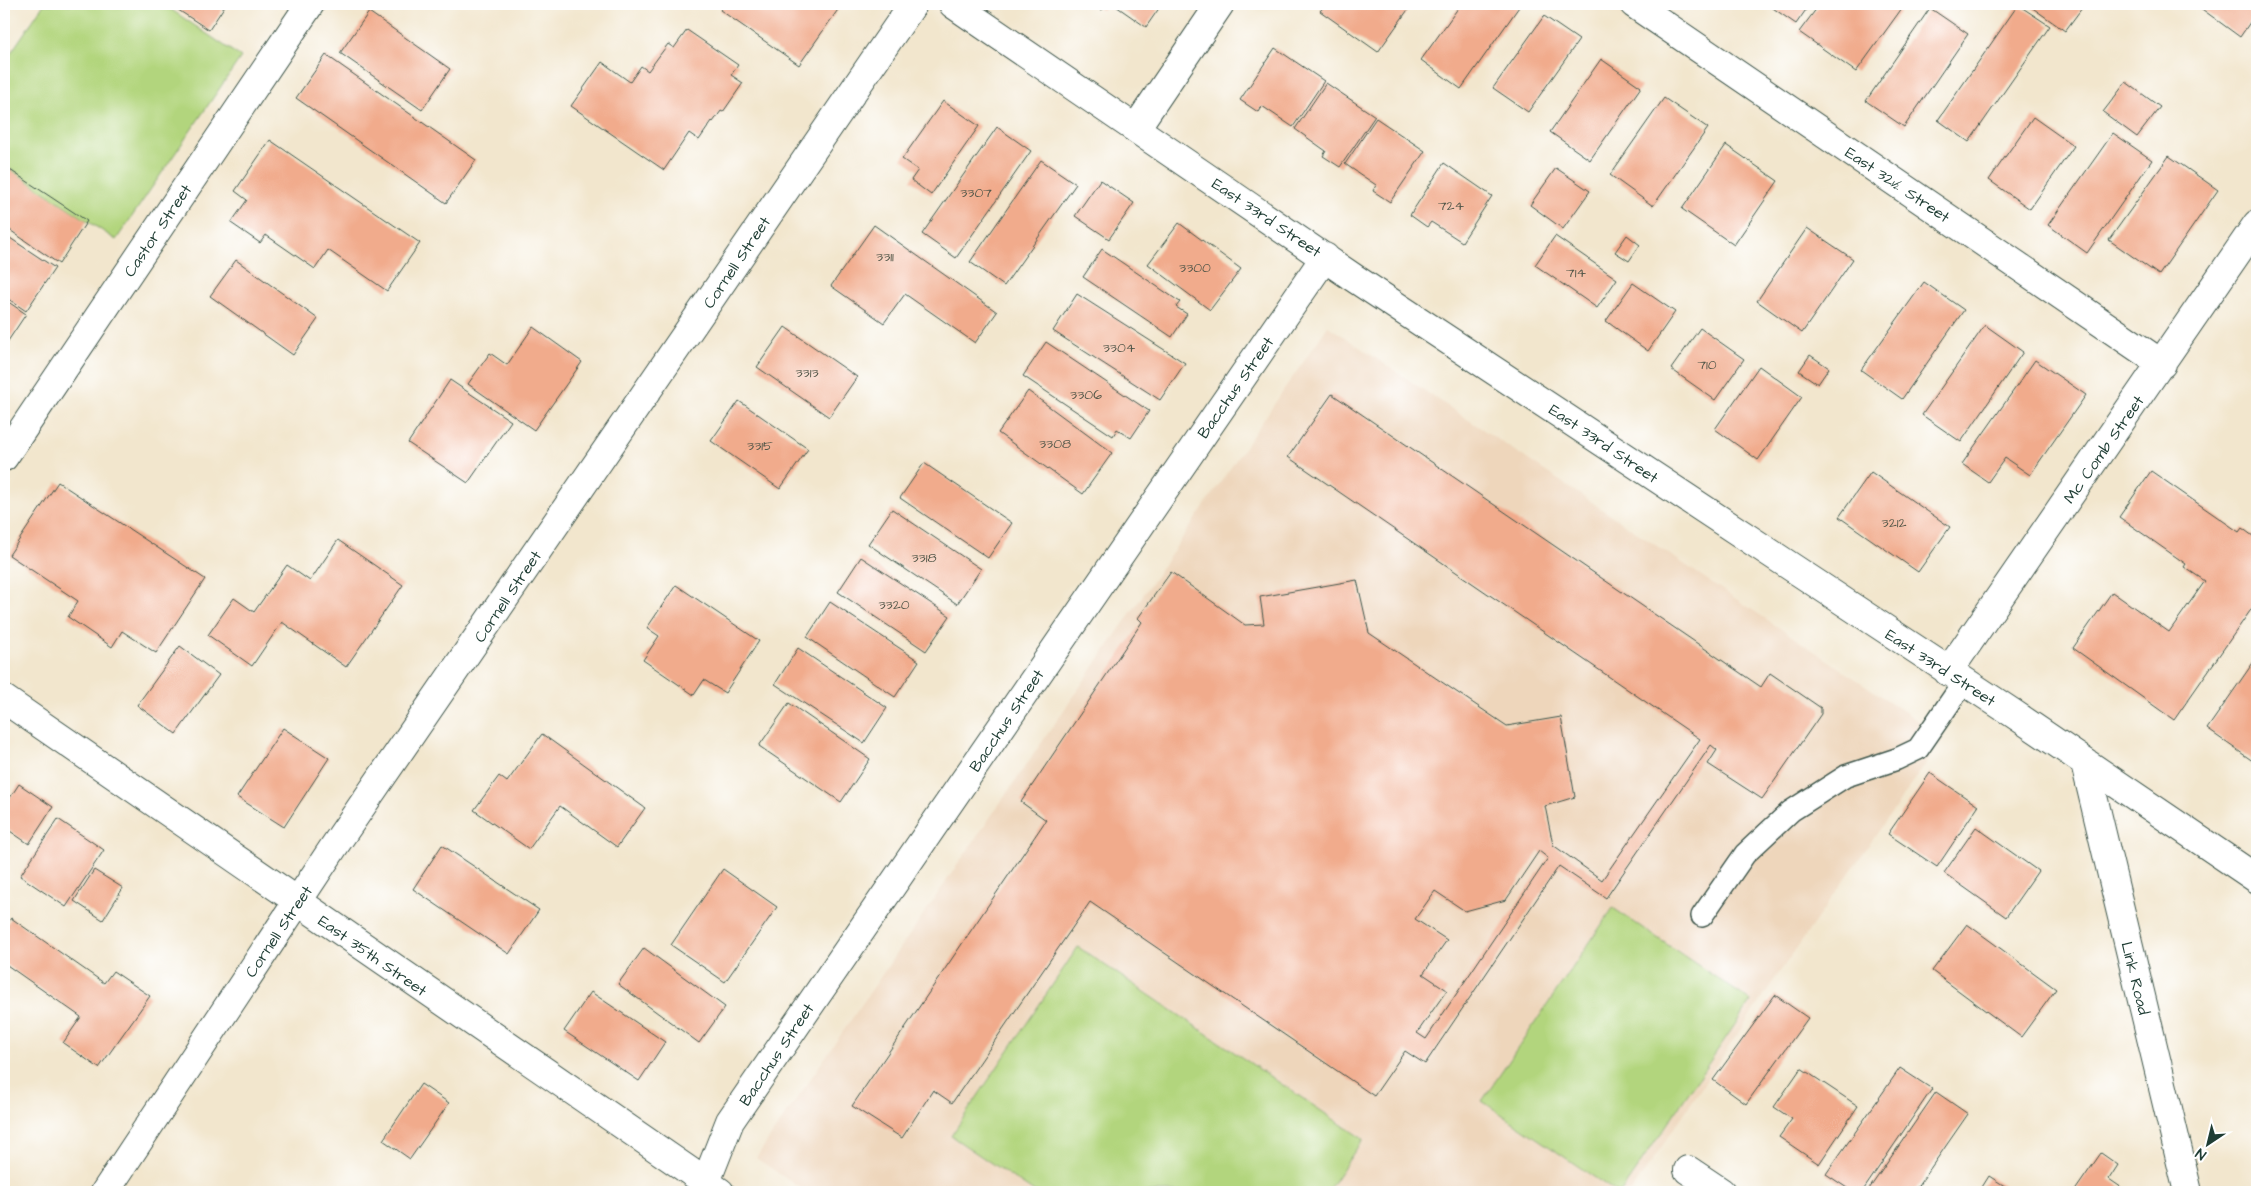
<svg xmlns="http://www.w3.org/2000/svg" width="2261" height="1196" viewBox="0 0 2261 1196" font-family="'Architects Daughter',sans-serif">
	<rect width="100%" height="100%" fill="#fff"/>
	<filter id="ink" filterUnits="userSpaceOnUse"><feTurbulence type="fractalNoise" baseFrequency=".02" numOctaves="2"/><feDisplacementMap in="SourceGraphic" scale="10" xChannelSelector="R" yChannelSelector="G"/><feConvolveMatrix kernelMatrix="1 2 1 2 8 2 1 2 1" color-interpolation-filters="sRGB"/></filter>
	<filter id="wash" filterUnits="userSpaceOnUse"><feTurbulence type="fractalNoise" baseFrequency=".0096" numOctaves="4" result="noise"/><feDisplacementMap in="SourceGraphic" scale="20" xChannelSelector="R" yChannelSelector="G"/><feGaussianBlur stdDeviation="1.12" result="paint"/><feColorMatrix in="noise" values="0 0 0 0 0 0 0 0 0 0 0 0 0 0 0 0 0 1.4 0 .05"/><feComposite in="paint" operator="in"/></filter>
	<g filter="url(#wash)">
		<rect width="100%" height="100%" fill="#f2e6cd"/>
		<path fill="#eed6bb" d="M1328,326L1944,738L1777,976L1631,1192H806L756,1158Z"/>
		<path fill="#b2d57d" stroke="#688958" d="M44,4H163L241,57L116,240L4,165V63Z
			M1613,908L1751,1001L1621,1192H1616L1482,1101Z
			M1078,947L1363,1139L1327,1192H1034L951,1136Z"/>
		<g id="blocks">
			<path fill="#f1ab8c" fill-rule="evenodd" d="M169,4H226L209,30Z
				M725,4H842L799,65L720,10Z
				M1093,4H1107L1102,10Z
				M1113,4H1162L1146,27Z
				M1326,4H1412L1378,52L1320,11Z
				M1461,4H1521L1461,89L1421,60Z
				M1767,4H1810L1796,24Z
				M1820,4H1905L1856,72L1799,32Z
				M2027,4H2085L2065,31Z
				M2195,4H2257V12L2240,37Z
				M2018,5L2050,26L1969,142L1938,120Z
				M1930,8L1968,34L1904,127L1866,101Z
				M369,12L450,69L422,110L340,53Z
				M1544,16L1579,40L1528,112L1493,88Z
				M687,30L738,65L731,75L743,83L723,112L721,111L713,122L712,121L699,140L689,133L664,170L571,106L602,62L630,82L641,66L648,71L668,44L674,48Z
				M1275,48L1324,81L1293,127L1262,106L1258,112L1240,100Z
				M326,55L476,160L446,203L296,98Z
				M1601,59L1641,87L1590,160L1550,132Z
				M2126,82L2160,107L2137,137L2103,112Z
				M1326,83L1375,116L1340,167L1323,156L1326,151L1295,129Z
				M1664,98L1708,128L1653,206L1610,175Z
				M943,101L979,126L931,195L911,180L918,170L902,159Z
				M2033,117L2074,146L2030,209L1989,180Z
				M1376,118L1425,151L1390,202L1373,191L1376,185L1345,164Z
				M997,127L1031,151L956,258L922,234Z
				M2113,133L2152,160L2087,253L2048,225Z
				M270,140L420,243L387,291L328,250L315,269L266,235L260,243L231,223L247,200L235,191Z
				M1726,145L1778,181L1734,245L1682,209Z
				M2169,156L2218,190L2159,275L2109,240Z
				M1041,160L1076,184L1004,286L970,262Z
				M1444,163L1492,196L1462,242L1431,222L1427,227L1410,215Z
				M4,166L87,221L59,264L4,226Z
				M1556,168L1590,191L1563,229L1530,205Z
				M1100,180L1134,203L1109,239L1075,216Z
				M1179,223L1241,269L1210,310L1148,264Z
				M874,225L997,312L975,343L905,294L884,323L831,286Z
				M1807,228L1853,259L1802,333L1757,301Z
				M4,234L55,268L26,311L4,296Z
				M1627,235L1640,245L1629,261L1615,252Z
				M1555,236L1617,279L1597,308L1535,265Z
				M1102,249L1180,302L1176,307L1187,314L1172,337L1083,277Z
				M236,260L318,319L293,355L210,296Z
				M1924,282L1964,310L1902,399L1861,370Z
				M1633,283L1675,312L1648,351L1606,321Z
				M1077,294L1185,363L1160,400L1053,331Z
				M4,299L26,314L4,347Z
				M1985,325L2023,352L1961,442L1922,415Z
				M533,327L582,362L534,430L468,384L490,353L507,365Z
				M785,327L857,377L829,417L757,367Z
				M1700,328L1744,359L1715,400L1671,369Z
				M1046,342L1149,411L1131,438L1117,429L1113,436L1023,376Z
				M1810,355L1829,368L1818,384L1799,371Z
				M2035,360L2086,395L2030,475L2005,458L1988,482L1962,464Z
				M1759,366L1802,397L1758,460L1715,429Z
				M450,380L511,421L468,483L408,443Z
				M1028,391L1112,453L1083,494L998,433Z
				M1332,394L1761,687L1770,673L1821,708V714L1762,799L1708,764L1717,750L1711,745L1606,898L1559,866L1425,1064L1405,1051L1374,1096L1090,902L952,1103L933,1090L902,1138L852,1106L1046,820L1021,802L1142,622L1138,618L1171,572L1245,625L1264,624L1260,597L1357,580L1369,633L1507,726L1561,717L1575,797L1545,806L1553,845L1602,880L1700,739L1288,457ZM1539,851L1548,858L1426,1039L1417,1033L1447,990L1423,974L1447,940L1415,919L1435,891L1465,911L1506,900Z
				M739,401L808,449L780,489L711,441Z
				M924,463L1012,523L988,558L900,498Z
				M2151,471L2239,532L2242,528L2257,539V601L2174,720L2073,648L2112,592L2169,632L2205,581L2184,567L2186,564L2119,517Z
				M1871,472L1950,527L1918,572L1839,517Z
				M58,482L205,579L156,653L122,631L112,647L68,617L78,601L9,555Z
				M892,509L981,569L957,604L868,544Z
				M338,540L403,585L346,667L282,622L252,666L208,635L234,598L254,612L287,565L310,581Z
				M861,557L950,616L926,651L838,592Z
				M676,585L759,641L725,693L704,680L694,695L643,660L659,636L647,628Z
				M830,602L919,661L895,697L807,637Z
				M180,646L219,675L176,734L137,705Z
				M798,648L887,708L864,743L775,684Z
				M2257,657V764L2207,729Z
				M789,703L870,759L841,802L759,746Z
				M283,728L329,758L284,827L237,797Z
				M542,734L645,808L617,847L560,806L529,849L474,810L499,776L507,782Z
				M1930,773L1978,806L1937,867L1888,834Z
				M19,784L53,807L29,844L4,827V807Z
				M58,819L104,850L66,907L20,876Z
				M1976,827L2038,871L2006,917L1944,873Z
				M442,845L539,910L509,954L413,889Z
				M723,869L777,907L725,982L671,945Z
				M94,870L123,888L103,920L74,901Z
				M11,918L104,983L113,971L150,996L99,1068L63,1043L81,1017L4,963V928Z
				M1967,924L2056,989L2021,1037L1932,971Z
				M644,948L725,1007L699,1043L618,984Z
				M591,992L665,1042L639,1081L564,1031Z
				M1775,995L1808,1018L1746,1104L1713,1080Z
				M1801,1068L1858,1106L1819,1164L1779,1137L1792,1119L1774,1107Z
				M1900,1068L1932,1089L1862,1192H1853L1826,1174Z
				M421,1084L449,1103L410,1159L383,1140Z
				M1936,1092L1968,1114L1914,1192H1867Z
				M2101,1153L2118,1165L2109,1179L2128,1192H2074Z
				M1989,1176L2014,1192H1979Z"/>
		</g>
	</g>
	<g filter="url(#ink)">
		<use href="#blocks" fill-opacity="0" stroke="#3f564b" stroke-width="1"/>
		<g fill="none" stroke-linecap="round" stroke-linejoin="round">
			<g stroke="#3f564b" stroke-width="24">
				<path id="service" d="M1702,916L1745,854L1791,811L1846,776L1897,759L1918,749L1964,682"/>
			</g>
			<g stroke="#3f564b" stroke-width="30">
				<path id="minor" d="M953,4L1354,278L2011,712L2257,879
					M1634,4L2162,364
					M1136,128L1220,4
					M4,457L310,4
					M1948,672L2257,224
					M4,699L720,1192
					M2085,763L2188,1192
					M1688,1170L1721,1192
					M105,1192L333,848L913,4
					M702,1192L730,1121L1325,257"/>
			</g>
			<use href="#service" stroke="#fff" stroke-width="21"/>
			<use href="#minor" stroke="#fff" stroke-width="28"/>
		</g>
	</g>
	<g text-anchor="middle" stroke-width="5" stroke-linejoin="round" paint-order="stroke">
		<g font-size="14" fill="#54584a">
			<text x="976" y="197">3307</text>
			<text x="1451" y="210">724</text>
			<text x="885" y="261">3311</text>
			<text x="1195" y="272">3300</text>
			<text x="1576" y="277">714</text>
			<text x="1119" y="352">3304</text>
			<text x="1707" y="369">710</text>
			<text x="807" y="377">3313</text>
			<text x="1086" y="399">3306</text>
			<text x="1055" y="448">3308</text>
			<text x="760" y="450">3315</text>
			<text x="1894" y="527">3212</text>
			<text x="924" y="562">3318</text>
			<text x="894" y="609">3320</text>
		</g>
		<g font-size="16" fill="#1f3d34" stroke="#fff">
			<text transform="translate(1898 184) rotate(34)" y="6">East 32½ Street</text>
			<text transform="translate(1267 217) rotate(34)" y="6">East 33rd Street</text>
			<text transform="translate(157 230) rotate(-56)" y="6">Castor Street</text>
			<text transform="translate(736 262) rotate(-56)" y="6">Cornell Street</text>
			<text transform="translate(1235 387) rotate(-55)" y="6">Bacchus Street</text>
			<text transform="translate(1604 443) rotate(34)" y="6">East 33rd Street</text>
			<text transform="translate(2103 449) rotate(-55)" y="6">Mc Comb Street</text>
			<text transform="translate(507 596) rotate(-56)" y="6">Cornell Street</text>
			<text transform="translate(1941 667) rotate(33)" y="6">East 33rd Street</text>
			<text transform="translate(1006 720) rotate(-56)" y="6">Bacchus Street</text>
			<text transform="translate(278 931) rotate(-56)" y="6">Cornell Street</text>
			<text transform="translate(373 955) rotate(35)" y="6">East 35th Street</text>
			<text transform="translate(2136 978) rotate(76)" y="6">Link Road</text>
			<text transform="translate(776 1054) rotate(-56)" y="6">Bacchus Street</text>
		</g>
	</g>
	<rect width="2261" height="1196" fill="none" stroke="#fff" stroke-width="20"/>
	<g transform="translate(2208 1144) rotate(215)" stroke="#ffffff" stroke-width="4" paint-order="stroke">
	<path d="M0-4L9 19L0 12L-9 19Z" fill="#1f3d34"/>
	<text y="-8" font-size="14" font-weight="bold" text-anchor="middle" fill="#1f3d34">N</text>
	</g>
</svg>
